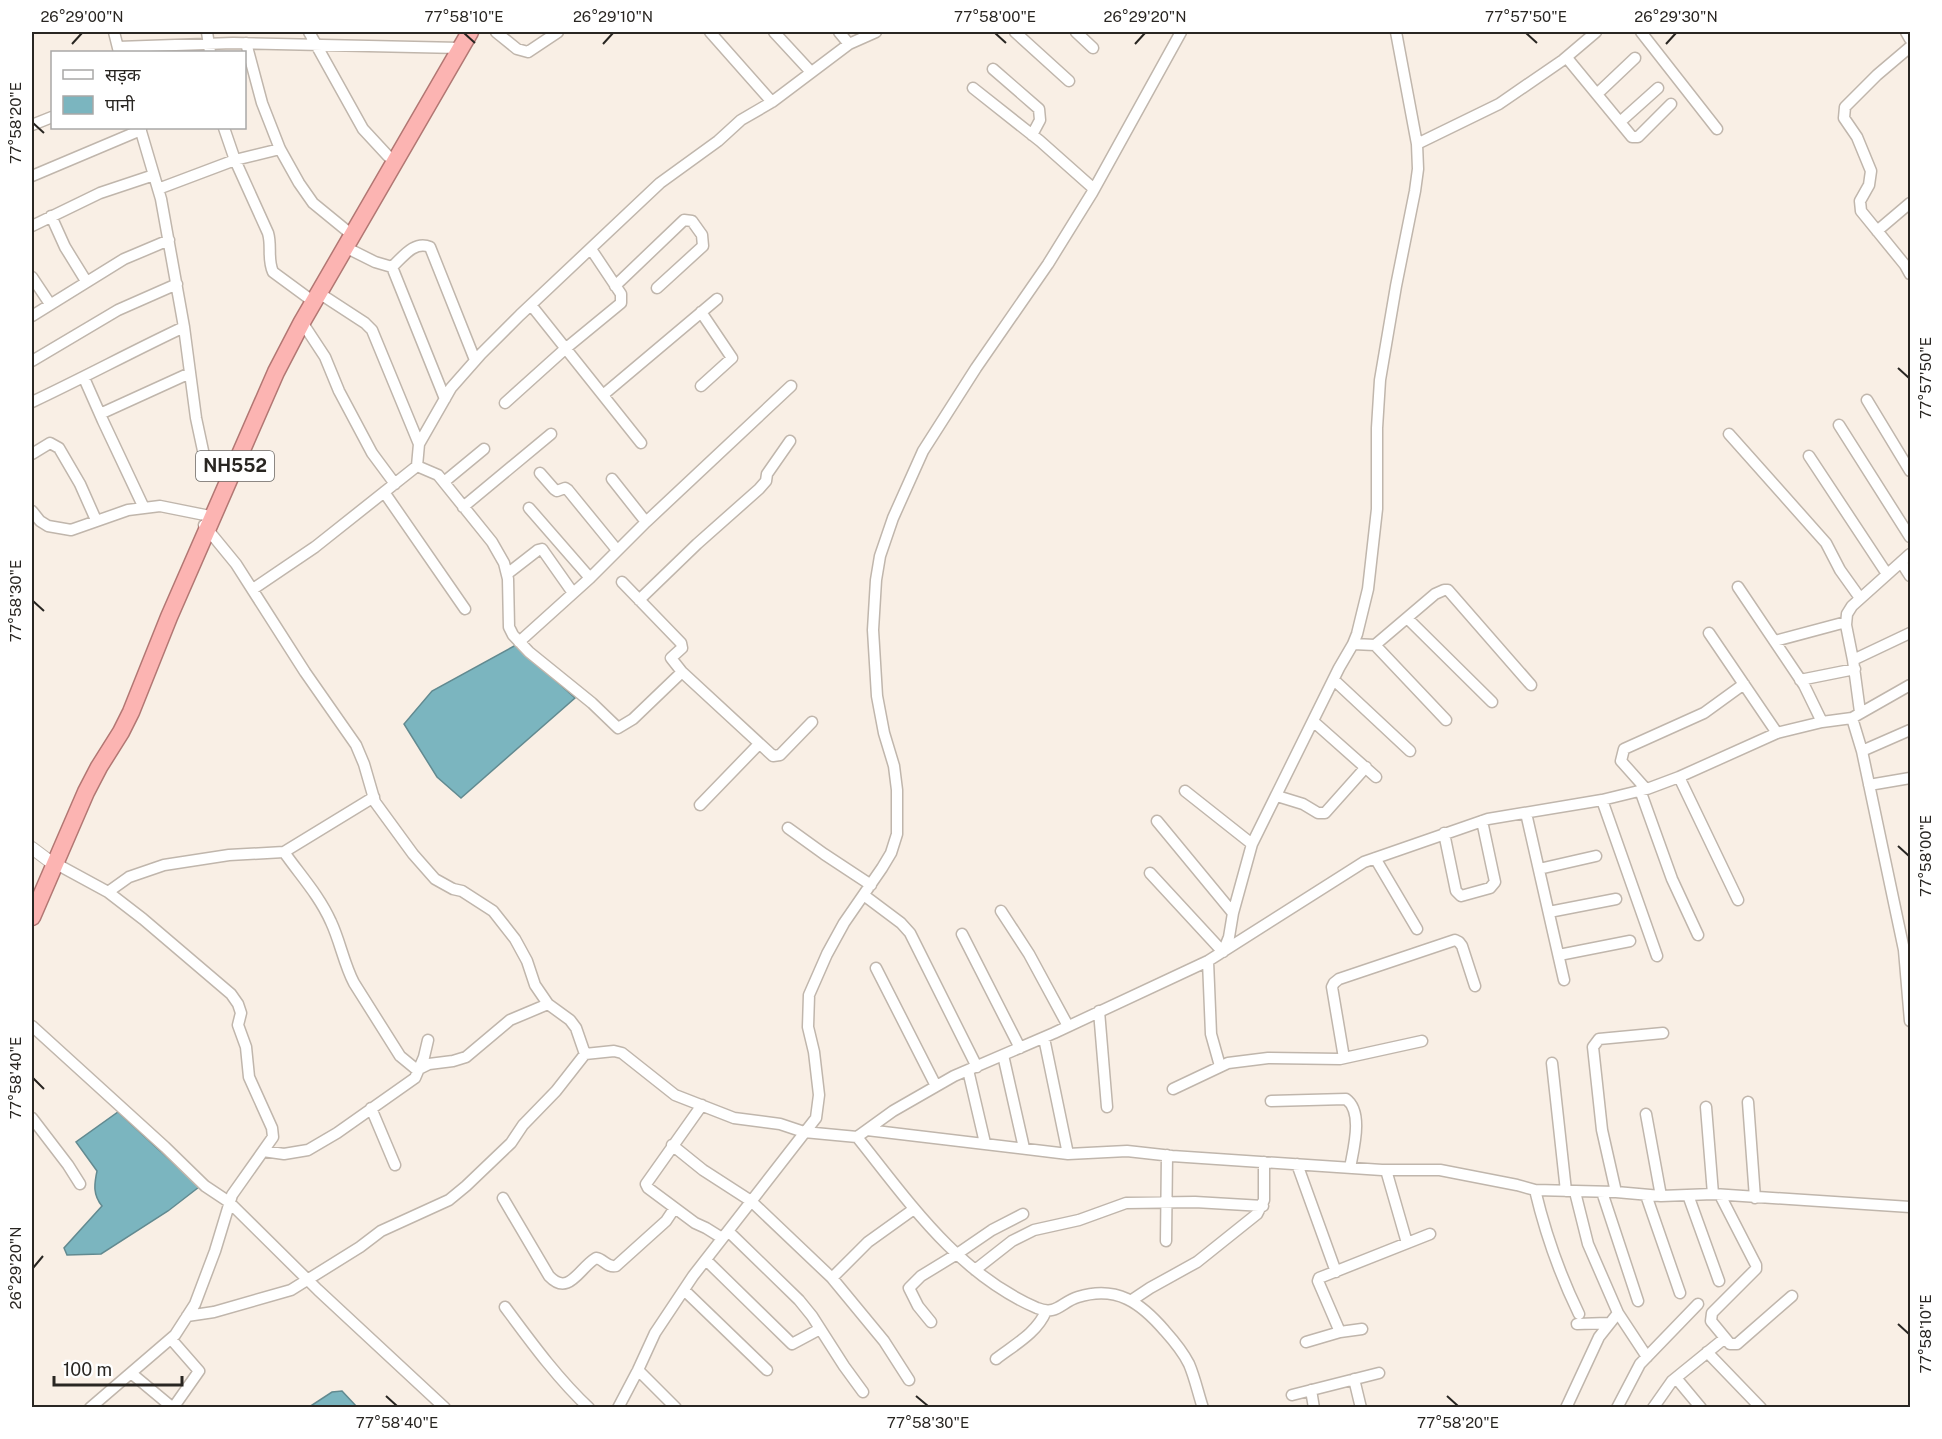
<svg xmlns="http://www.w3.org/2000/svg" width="1942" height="1439" viewBox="0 0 1942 1439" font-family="'Public Sans','Noto Sans Devanagari',sans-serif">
	<rect width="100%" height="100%" fill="#f9efe5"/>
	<path fill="#7bb5bf" stroke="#628a90" stroke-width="1.5" d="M516,645L575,698L461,798L437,777L404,724L432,691Z
		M118,1112L199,1187L168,1211L101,1254L67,1255L64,1248L102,1206C93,1195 94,1185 97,1171L76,1142Z
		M342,1391L357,1407H309L332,1392Z"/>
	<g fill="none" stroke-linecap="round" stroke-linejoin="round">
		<g stroke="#c0b6ac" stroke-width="13">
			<path id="minor" d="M114,32L119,52
				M207,32L210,52
				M309,32L363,129L388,156
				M496,32L517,49L528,52L558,32
				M710,32L772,102
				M774,32L811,72
				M839,32L849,44
				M1015,32L1069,81
				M1076,32L1093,48
				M1641,32L1717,129
				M1906,32L1910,39
				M246,43L262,103L280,149L299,183L313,203L346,230
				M118,47L233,43L460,48
				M1910,47L1877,75L1845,107L1844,118L1857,137L1871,171L1869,185L1860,201L1861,211L1905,265L1910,274
				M1567,58L1632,137H1638L1671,104
				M993,69L1039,109L1040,120L1032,135
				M973,88L1040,141L1094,189
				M1597,94L1635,58
				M1620,122L1658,88
				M32,125L52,117
				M140,128L161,199L184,327L196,418L205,460L211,468L222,474
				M224,128L235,160L268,233C272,246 267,259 273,272L307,297
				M1417,144L1499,104L1563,60L1596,32
				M32,176L141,130
				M158,189L235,160L280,149
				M51,216L65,247L86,281
				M32,226L100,193L154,175
				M1877,231L1910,203
				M347,248L375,262L392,267L445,399
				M392,267C402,258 414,240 430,247L475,360
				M32,277L50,304
				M615,286L684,220L692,221L702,235L703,246L657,288
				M319,293L365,323L372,330L419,444
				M531,305L641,443
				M32,316L124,259L169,240
				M302,322L325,357L339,391L372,453L395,484
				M32,361L118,310L177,284
				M84,378L103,421L144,508
				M701,386L732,358L701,312
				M603,395L717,299
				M1867,400L1910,471
				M32,402C83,378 133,351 184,327
				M505,403L565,349L621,303V294L591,249
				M100,414L190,373
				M1839,425L1910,537
				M1729,434L1826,543L1840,570L1860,598
				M32,454L50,443L59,448L80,484L96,520
				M1809,456L1887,574
				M417,466L438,475L492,542L504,563L508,579L509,627L513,635L529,652L592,703L618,728L633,719L682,672L671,658L682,648L681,643L622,582
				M540,473L554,489L557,491L565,488L568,490L617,550
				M612,479L646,522
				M444,482L484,449
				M384,492L465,609
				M463,507L551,434
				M529,508L590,578
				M32,511L40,521L48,526L71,530L128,510L160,506L205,515
				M204,525L236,564L305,672L356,745L364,764L375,802L413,854L435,879L453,889L462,891L493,911L515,939L527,961L535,985L548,1004L570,1020L576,1028L585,1054
				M1901,562L1910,576
				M507,574L538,550L542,549L573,593
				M1738,587L1804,685L1822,722
				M253,589L315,547L417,466L419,444L451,388L481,354L520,315L660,183L718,141L741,120L772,102L849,44L876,32
				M639,600L697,544L759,489L766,481L767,474L790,441
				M1407,618L1492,702
				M1709,633L1777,733
				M1775,641L1846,622
				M519,642L590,578L646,522L791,386
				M1353,644L1375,645L1446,720
				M1375,645L1435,594L1444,590H1448L1531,685
				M1853,660L1910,633
				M682,672L773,756L780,755L812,722
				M1334,680L1410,751
				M1800,680L1855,669
				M1860,712L1853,660L1846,625L1847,614L1852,606L1910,554
				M1852,718L1862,751L1904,950L1910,1021
				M1314,722L1376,777
				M1862,751L1910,730
				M1679,777L1738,900
				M1869,785L1910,778
				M1646,789L1621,761L1624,749L1704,713L1744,684
				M1640,790L1672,879L1698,935
				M1185,791L1252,844
				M1277,796L1303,804L1318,813H1325L1366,767
				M1602,800L1657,956
				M700,805L759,744
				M1526,813L1564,980
				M1157,821L1233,913
				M788,828L824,854L871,885
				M1444,833L1456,891L1461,896L1490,888L1495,882L1482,821
				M284,852C300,875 319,895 331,922C340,941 344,964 354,983L400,1056L417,1070L429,1064L453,1061L466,1057L510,1020L548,1004
				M1375,858L1417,929
				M51,861L108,892L129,877L164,865L229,855L284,852L374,797
				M1539,869L1596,856
				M1150,873L1223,952L1229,937L1233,913L1252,844L1339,668L1353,644L1357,634L1368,589L1377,509V428L1380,380L1396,286L1415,191L1418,169L1417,144L1396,32
				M865,896L901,923L910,933L977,1067
				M1001,911L1029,954L1068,1026
				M1549,912L1616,899
				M962,934L1020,1048
				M1559,955L1630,941
				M1208,961L1211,1034L1220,1066
				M876,968L936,1086
				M1099,1011L1107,1107
				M32,1026L165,1147L205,1186L229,1202L318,1290L445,1408
				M1044,1038L1068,1154
				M1003,1055L1024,1148
				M1344,1058L1332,987L1334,983L1339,979L1455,940L1459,942L1462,946L1475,986
				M1552,1063L1566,1191
				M968,1070L985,1143
				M1173,1089L1228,1063L1268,1058L1340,1059L1422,1041
				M1271,1101L1346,1099C1364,1112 1353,1150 1350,1168
				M1748,1102L1755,1198
				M702,1105L646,1184L648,1188L695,1223L706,1228L722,1238
				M1706,1107L1713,1194
				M371,1108L395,1165
				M1646,1114L1661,1196
				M32,1118L68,1165L80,1184
				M867,1130L1068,1154L1127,1151L1172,1156L1382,1170H1440L1517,1185L1535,1190L1616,1192L1661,1196L1713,1194L1910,1207
				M857,1137C909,1202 958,1274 1037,1308C1057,1316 1061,1302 1078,1297C1117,1285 1141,1303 1165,1331C1174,1341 1183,1352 1189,1364C1195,1378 1198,1393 1203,1408
				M672,1145L703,1170L751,1201L832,1278L884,1341L909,1380
				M263,1151L284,1154L308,1150L337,1133L415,1078L424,1057L428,1040
				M1297,1164L1336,1272
				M1386,1170L1407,1243
				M1535,1190C1545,1232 1560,1275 1579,1314
				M1575,1192L1588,1244L1618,1313L1647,1357
				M1602,1192L1638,1301
				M1616,1192L1602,1130L1593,1047L1599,1039L1663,1033
				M1646,1195L1680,1293
				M1688,1195L1719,1281
				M1720,1195L1756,1265V1269L1712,1313L1711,1321L1730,1344H1737L1792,1296
				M503,1198L549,1276C569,1297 579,1268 596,1258C604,1259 607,1268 616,1266L666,1221L674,1209
				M728,1231L799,1300L812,1316L844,1366L863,1392
				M1166,1241L1167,1155
				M706,1260L792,1344L820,1329
				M975,1270L1012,1241L1034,1230L1079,1220L1126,1203L1195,1202L1263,1206
				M832,1278L868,1242L914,1209
				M684,1290L767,1370
				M1132,1300L1150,1288L1197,1262L1257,1214L1264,1200V1162
				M505,1307C531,1342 557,1378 589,1408
				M187,1316L214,1312L291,1290L360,1247L381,1231L449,1200L466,1186L511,1143L523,1125L556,1091L585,1054L614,1051L622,1053L675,1095L734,1118L780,1124L804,1132L857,1137L893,1111L954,1076L1054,1033L1208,961L1364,862L1488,819L1602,800L1647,789L1679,777L1777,733L1822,722L1852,718L1910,685
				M931,1322L918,1306L909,1288L921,1276L957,1254L992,1230L1023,1214
				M1577,1324L1608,1323
				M1340,1332L1318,1281L1319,1278L1430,1234
				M171,1339L199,1371L173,1408
				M1306,1342L1340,1332L1362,1329
				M1707,1352L1761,1408
				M996,1359C1014,1345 1037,1333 1046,1311
				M638,1370L676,1408
				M131,1373L173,1408
				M1676,1378L1701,1408
				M1354,1379L1361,1408
				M1311,1390L1314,1408
				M1292,1395L1379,1373
				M90,1408L175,1335L195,1304L215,1251L232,1195L273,1137L272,1128L249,1077L246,1047L238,1025L241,1013L238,1004L231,994L143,919L108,892
				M618,1408L638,1370L655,1333L693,1276L816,1118L819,1095L814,1052L808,1027L809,995L827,954L844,923L882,868L891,853L897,834V790L894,766L884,733L877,696L873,630L876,580L880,556L893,518L923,451L976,368L1048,264L1092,193L1181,32
				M1566,1408L1599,1337L1618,1313
				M1617,1408L1640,1364L1698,1304
				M1653,1408L1672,1381L1725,1338"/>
		</g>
		<g stroke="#c0b6ac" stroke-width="14">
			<path id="tertiary" d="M32,848L48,860"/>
		</g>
		<g stroke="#b27773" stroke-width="19">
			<path id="trunk" d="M32,917L86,792L99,767L121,732L131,712L169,617L276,372L302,322L470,32"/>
		</g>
		<use href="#minor" stroke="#fff" stroke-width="10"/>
		<use href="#tertiary" stroke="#fff" stroke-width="12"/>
		<use href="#trunk" stroke="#fcb4b2" stroke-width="16"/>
	</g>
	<path fill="none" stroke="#292622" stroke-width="2" d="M464,33L475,43M995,33L1006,43M1526,33L1537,43M72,44L82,33M603,44L613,33M1135,44L1145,33M1666,44L1676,33M33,123L44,133M1898,368L1909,378M33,601L44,611M1898,846L1909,856M33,1078L44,1089M33,1268L43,1256M1898,1324L1909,1334M386,1396L397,1406M916,1396L928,1406M1447,1396L1458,1406"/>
	<g text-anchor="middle" stroke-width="5" stroke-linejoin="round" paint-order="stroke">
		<rect fill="#fff" stroke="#696764" stroke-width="1.5" x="196" y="451" width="78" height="30" rx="4.5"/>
		<g font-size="18" font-weight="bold" fill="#292622">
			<text x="235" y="472">NH552</text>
		</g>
	</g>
	<rect width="1942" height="1439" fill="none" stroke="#ffffff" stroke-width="66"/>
	<rect x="51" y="51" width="195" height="78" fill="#ffffff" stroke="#a9a8a7" stroke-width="1.5"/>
	<rect x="63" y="70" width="30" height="9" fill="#ffffff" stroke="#a9a8a7" stroke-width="1.5"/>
	<text x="105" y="81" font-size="18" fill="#292622">सड़क</text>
	<rect x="63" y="96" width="30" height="18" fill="#7bb5bf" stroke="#a9a8a7" stroke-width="1.5"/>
	<text x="105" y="111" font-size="18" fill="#292622">पानी</text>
	<path d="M54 1376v9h128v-9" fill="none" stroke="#292622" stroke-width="3"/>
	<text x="63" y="1376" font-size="18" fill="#292622" stroke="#ffffff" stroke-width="4.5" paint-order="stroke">100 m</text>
	<rect x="33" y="33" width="1876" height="1373" fill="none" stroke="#292622" stroke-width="2"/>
	<g font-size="15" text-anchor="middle" fill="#292622">
		<text x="82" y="22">26°29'00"N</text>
		<text x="464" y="22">77°58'10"E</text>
		<text x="613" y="22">26°29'10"N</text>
		<text x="995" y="22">77°58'00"E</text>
		<text x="1145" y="22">26°29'20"N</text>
		<text x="1526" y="22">77°57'50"E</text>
		<text x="1676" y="22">26°29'30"N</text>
		<text transform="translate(16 123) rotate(-90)" y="5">77°58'20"E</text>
		<text transform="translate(1926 378) rotate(-90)" y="5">77°57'50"E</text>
		<text transform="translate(16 601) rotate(-90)" y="5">77°58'30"E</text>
		<text transform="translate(1926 856) rotate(-90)" y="5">77°58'00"E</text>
		<text transform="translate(16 1078) rotate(-90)" y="5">77°58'40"E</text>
		<text transform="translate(16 1268) rotate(-90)" y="5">26°29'20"N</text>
		<text transform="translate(1926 1334) rotate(-90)" y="5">77°58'10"E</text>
		<text x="397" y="1428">77°58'40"E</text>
		<text x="928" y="1428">77°58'30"E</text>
		<text x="1458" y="1428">77°58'20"E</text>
	</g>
</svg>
